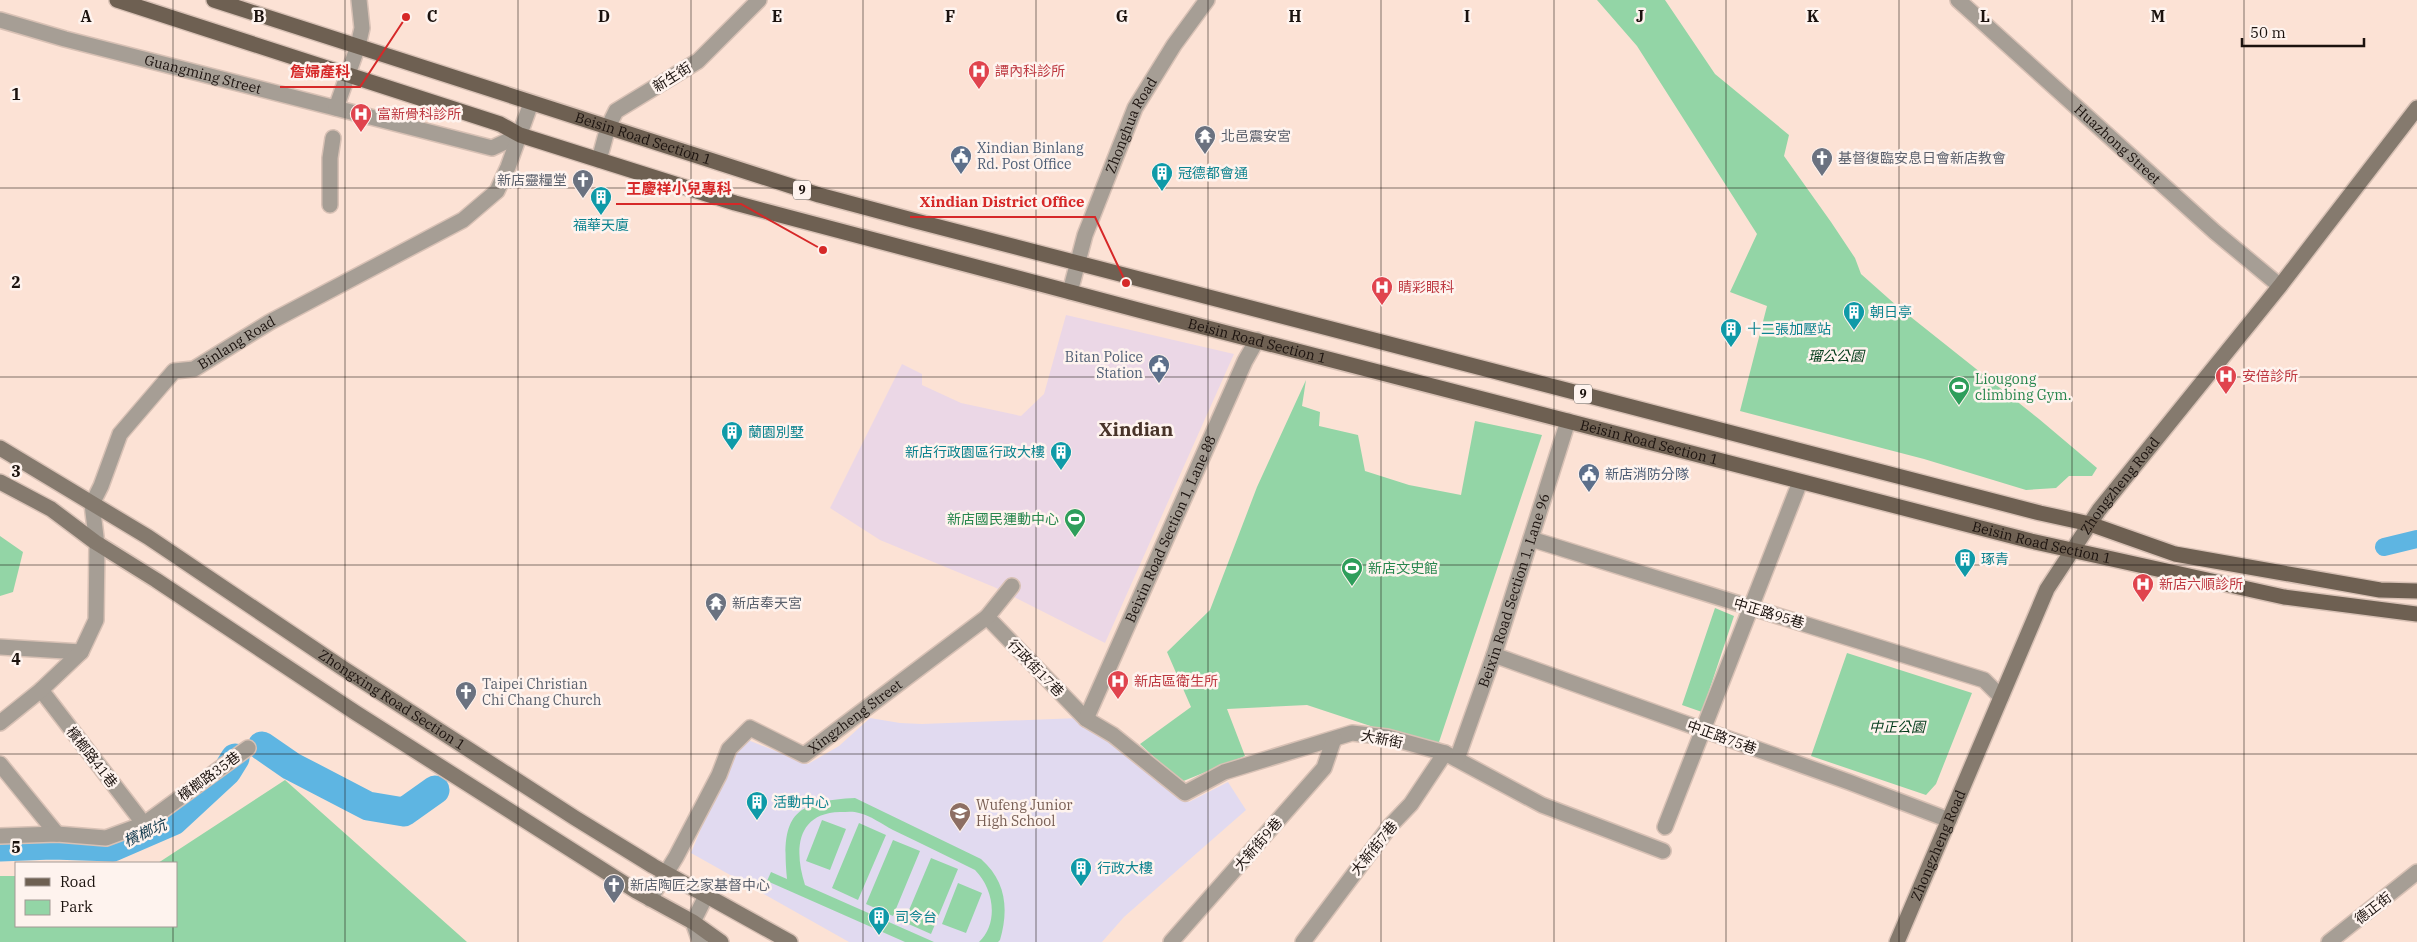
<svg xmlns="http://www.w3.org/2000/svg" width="2417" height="942" viewBox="0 0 2417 942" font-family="'IBM Plex Serif','Noto Sans TC',serif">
	<rect width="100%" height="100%" fill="#fce2d5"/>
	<path fill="#ebd7e6" d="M1066,315L1234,354L1105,643L994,587L880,540L830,508L902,364L922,374V385L961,403L1021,416L1044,394Z"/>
	<path fill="#e1daf0" d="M870,718L900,723L922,724L1079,718L1189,802L1228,782L1246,810L1124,917L1102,942H849L691,853L732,753L748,740L808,764L839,746Z"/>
	<path fill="#93d5a6" d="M1597,0H1665L1715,74L1789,135L1784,156L1831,222L1855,258L1861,274L1897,306L2039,419L2097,468L2092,476H2069L2056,488L2026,490L1924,459L1740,411L1767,306L1730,292L1757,234L1637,46Z
		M1306,380L1302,406L1320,412L1319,426L1358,435L1365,471L1409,485L1461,495L1475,421L1542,435L1437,748L1307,705L1227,709L1245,756L1181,782L1140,744L1191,707L1167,652L1210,610L1257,487Z
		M0,536L23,552L13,592L0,596Z
		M1715,608L1734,616L1702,712L1682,705Z
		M1847,653L1972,693L1936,784L1926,795L1811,756Z
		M285,780L467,942H0V876H16V926H176V863H158Z
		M855,798L981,859C1006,881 1009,909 1000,940L998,942H979C999,923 994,889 975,870C948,857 921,843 893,830C882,824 871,816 859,813C854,811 846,812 840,812C796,813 794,851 805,885L934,942H905L767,881L771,872L787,879C781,817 792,801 855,798Z
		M822,820L846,829L830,870L806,861Z
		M859,823L886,835L858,900L832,888Z
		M893,840L920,851L893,916L866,904Z
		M931,858L958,869L931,934L904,922Z
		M958,883L982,893L966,933L942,924Z"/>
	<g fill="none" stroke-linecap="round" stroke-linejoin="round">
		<path stroke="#5eb5e2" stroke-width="18" d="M2384,547L2417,539"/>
		<path stroke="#5eb5e2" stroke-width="29" d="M262,746L291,766L368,806L404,812L435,790
			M0,847L52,845L113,847L173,821L227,771L235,758"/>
		<g stroke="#d8c1b5" stroke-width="18">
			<g id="street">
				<path id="s1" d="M1958,0L2215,232L2280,286"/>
				<path id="s2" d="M0,20L65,39L492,148L520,135"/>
				<path d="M336,108L358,46L362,28L359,0"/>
				<path d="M599,160L608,127L616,111L698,61L759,0"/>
				<path d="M330,205V158L333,138"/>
				<path id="s3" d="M1070,292L1085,235L1135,108L1174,45L1207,0"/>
				<path d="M1531,539L1984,680L2001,697"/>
				<path d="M987,617L1086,719L1113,735L1185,793L1224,772L1352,733L1387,737L1445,753L1542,805L1663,851"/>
				<path d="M0,647L81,652"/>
				<path d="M1494,655L1849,782L1949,820"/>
				<path d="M41,690L144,824"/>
				<path id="s4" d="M1086,719L1245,361L1257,340"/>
				<path id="s5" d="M0,723L41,690L81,652L96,620L97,545L92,504L101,486L120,434L174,371L194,369L270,322L463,220L497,191L508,167L531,103"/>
				<path id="s6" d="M1457,759L1494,655L1568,421"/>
				<path d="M0,764L57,834"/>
				<path d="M1665,827L1800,482"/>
				<path d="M0,836L57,834L106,838L144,824L248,748"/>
				<path id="s7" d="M650,899L676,857L719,775L729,749L750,728L804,755L987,617L1012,586"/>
				<path d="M700,942L693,922L706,896"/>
				<path d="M1171,942L1324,768L1334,739"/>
				<path d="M1303,942L1390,826L1411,804L1445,753"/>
				<path d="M2329,942L2417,872"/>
			</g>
		</g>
		<g stroke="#d8c1b5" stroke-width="18">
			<g id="secondary">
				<path id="s8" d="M0,448L148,537L344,669L575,818L653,866L790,942"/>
				<path d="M0,482L51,509L95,542L156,580L356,713L636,891L693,922L721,942"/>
				<path id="s9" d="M1897,942L2047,589L2099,510L2280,286L2417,108"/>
			</g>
		</g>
		<g stroke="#d8c1b5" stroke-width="18">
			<g id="primary">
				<path id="s10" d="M117,0L500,124L520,135L735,203L1142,311L2031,541L2284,597L2417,614"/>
				<path id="s11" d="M214,0L819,195L916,221L2040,513L2090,524L2175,554L2380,590L2417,591"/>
			</g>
		</g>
		<use href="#street" stroke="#a69e95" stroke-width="15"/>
		<use href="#secondary" stroke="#857a6e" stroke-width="15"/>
		<use href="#primary" stroke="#6e6052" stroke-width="15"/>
	</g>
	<path fill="none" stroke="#1b120e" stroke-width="1" stroke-opacity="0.55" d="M173,0V863M345,0V942M518,0V942M691,0V942M863,0V942M1036,0V942M1208,0V942M1381,0V942M1554,0V942M1726,0V942M1899,0V942M2072,0V942M2244,0V942M0,188H2417M0,377H2417M0,565H2417M0,754H2417M173,926V942"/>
	<defs>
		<g id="hospital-pin" transform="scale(1.125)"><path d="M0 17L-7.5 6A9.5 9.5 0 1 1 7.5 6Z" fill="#e0444e" stroke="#fef3ee"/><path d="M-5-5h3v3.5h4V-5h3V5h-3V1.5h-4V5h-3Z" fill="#fff"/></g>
		<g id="temple-pin" transform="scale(1.125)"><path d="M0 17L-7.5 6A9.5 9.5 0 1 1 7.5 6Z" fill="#6b7280" stroke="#fef3ee"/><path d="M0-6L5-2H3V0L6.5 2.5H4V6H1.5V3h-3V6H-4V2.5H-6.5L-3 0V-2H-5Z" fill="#fff"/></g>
		<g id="civic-pin" transform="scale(1.125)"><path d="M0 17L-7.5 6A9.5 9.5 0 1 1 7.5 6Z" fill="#5c6f8a" stroke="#fef3ee"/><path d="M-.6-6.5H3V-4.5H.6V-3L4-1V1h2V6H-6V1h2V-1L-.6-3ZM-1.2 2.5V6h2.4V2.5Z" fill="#fff"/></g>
		<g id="church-pin" transform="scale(1.125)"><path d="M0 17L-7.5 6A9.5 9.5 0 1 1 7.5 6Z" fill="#6b7280" stroke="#fef3ee"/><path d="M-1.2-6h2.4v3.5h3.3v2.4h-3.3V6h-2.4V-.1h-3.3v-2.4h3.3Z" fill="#fff"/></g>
		<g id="building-pin" transform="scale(1.125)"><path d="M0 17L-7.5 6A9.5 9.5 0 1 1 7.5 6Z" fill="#0f9aa8" stroke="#fef3ee"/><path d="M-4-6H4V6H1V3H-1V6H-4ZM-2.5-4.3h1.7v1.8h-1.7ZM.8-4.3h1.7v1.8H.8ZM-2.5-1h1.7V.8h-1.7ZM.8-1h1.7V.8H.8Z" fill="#fff"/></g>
		<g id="stadium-pin" transform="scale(1.125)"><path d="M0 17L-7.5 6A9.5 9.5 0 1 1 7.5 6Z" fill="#2e9e5b" stroke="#fef3ee"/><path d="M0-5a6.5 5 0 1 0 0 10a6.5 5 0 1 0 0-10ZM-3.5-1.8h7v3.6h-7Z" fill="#fff"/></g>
		<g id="school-pin" transform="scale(1.125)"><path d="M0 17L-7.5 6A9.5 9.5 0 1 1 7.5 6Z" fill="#8d6e63" stroke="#fef3ee"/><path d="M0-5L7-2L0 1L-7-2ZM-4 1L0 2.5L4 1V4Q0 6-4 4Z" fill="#fff"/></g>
	</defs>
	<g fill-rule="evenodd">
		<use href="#hospital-pin" x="979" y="71"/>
		<use href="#hospital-pin" x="361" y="114"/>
		<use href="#temple-pin" x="1205" y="136"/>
		<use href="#civic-pin" x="961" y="156"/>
		<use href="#church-pin" x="1822" y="158"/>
		<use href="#building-pin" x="1162" y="173"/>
		<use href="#church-pin" x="583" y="180"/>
		<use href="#building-pin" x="601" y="197"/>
		<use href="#hospital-pin" x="1382" y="287"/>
		<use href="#building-pin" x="1854" y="312"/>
		<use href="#building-pin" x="1731" y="329"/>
		<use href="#civic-pin" x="1159" y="365"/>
		<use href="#hospital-pin" x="2226" y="376"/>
		<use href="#stadium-pin" x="1959" y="387"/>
		<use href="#building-pin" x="732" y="432"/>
		<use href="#building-pin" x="1061" y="452"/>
		<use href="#civic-pin" x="1589" y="474"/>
		<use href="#stadium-pin" x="1075" y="519"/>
		<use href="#building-pin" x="1965" y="559"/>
		<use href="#stadium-pin" x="1352" y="568"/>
		<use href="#hospital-pin" x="2143" y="584"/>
		<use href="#temple-pin" x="716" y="603"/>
		<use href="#hospital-pin" x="1118" y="681"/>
		<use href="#church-pin" x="466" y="692"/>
		<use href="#building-pin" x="757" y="802"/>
		<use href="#school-pin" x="960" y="813"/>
		<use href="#building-pin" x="1081" y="868"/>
		<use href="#church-pin" x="614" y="885"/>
		<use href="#building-pin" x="879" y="917"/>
	</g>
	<g text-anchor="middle" stroke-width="5" stroke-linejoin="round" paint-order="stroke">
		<g fill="#fef3ee" stroke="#5f5651" stroke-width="1">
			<rect x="793" y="180.5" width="18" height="19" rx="4"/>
			<rect x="1574" y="384.5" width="18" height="19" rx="4"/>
		</g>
		<g font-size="12" font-weight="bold" fill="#1b120e">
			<text x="802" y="194">9</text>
			<text x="1583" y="398">9</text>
		</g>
		<g font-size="14" fill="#be3a42" stroke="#fef3ee" text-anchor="start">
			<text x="995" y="76">譚內科診所</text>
			<text x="377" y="119">富新骨科診所</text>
			<text x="1398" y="292">睛彩眼科</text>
			<text x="2242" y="381">安倍診所</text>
			<text x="2159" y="589">新店六順診所</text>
			<text x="1134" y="686">新店區衛生所</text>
		</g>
		<g font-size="14" fill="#1b120e" stroke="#fef3ee">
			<text dy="5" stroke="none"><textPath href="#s2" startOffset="210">Guangming Street</textPath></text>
			<text transform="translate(672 77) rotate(-32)" y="5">新生街</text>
			<text dy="5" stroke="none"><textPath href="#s3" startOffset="178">Zhonghua Road</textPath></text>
			<text dy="5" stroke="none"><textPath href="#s11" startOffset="451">Beisin Road Section 1</textPath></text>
			<text dy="5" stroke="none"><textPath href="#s1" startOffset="215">Huazhong Street</textPath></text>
			<text dy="5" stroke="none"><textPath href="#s10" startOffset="1191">Beisin Road Section 1</textPath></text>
			<text dy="5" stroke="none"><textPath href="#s5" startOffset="488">Binlang Road</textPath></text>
			<text dy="5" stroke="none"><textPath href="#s10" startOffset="1596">Beisin Road Section 1</textPath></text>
			<text dy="5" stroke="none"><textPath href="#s9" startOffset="510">Zhongzheng Road</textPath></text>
			<text dy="5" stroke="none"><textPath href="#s4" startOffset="208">Beixin Road Section 1, Lane 88</textPath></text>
			<text dy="5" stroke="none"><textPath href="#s10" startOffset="2001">Beisin Road Section 1</textPath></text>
			<text dy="5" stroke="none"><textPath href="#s6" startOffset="178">Beixin Road Section 1, Lane 96</textPath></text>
			<text transform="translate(1769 613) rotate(17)" y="5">中正路95巷</text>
			<text transform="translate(1036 668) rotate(46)" y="5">行政街17巷</text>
			<text dy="5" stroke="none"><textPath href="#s8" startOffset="466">Zhongxing Road Section 1</textPath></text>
			<text dy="5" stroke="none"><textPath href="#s7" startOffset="324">Xingzheng Street</textPath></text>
			<text transform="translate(1722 737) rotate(20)" y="5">中正路75巷</text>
			<text transform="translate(1382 739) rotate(11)" y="5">大新街</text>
			<text transform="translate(92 757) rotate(52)" y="5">檳榔路41巷</text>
			<text transform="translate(209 776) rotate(-36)" y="5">檳榔路35巷</text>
			<text transform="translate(1258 844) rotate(-49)" y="5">大新街9巷</text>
			<text dy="5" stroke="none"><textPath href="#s9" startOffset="105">Zhongzheng Road</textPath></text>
			<text transform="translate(1374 848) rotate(-51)" y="5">大新街7巷</text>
			<text transform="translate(2373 908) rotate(-38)" y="5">德正街</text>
		</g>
		<g font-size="14" fill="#5b616d" stroke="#fef3ee" text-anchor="start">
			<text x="1221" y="141">北邑震安宮</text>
			<text x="1838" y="163">基督復臨安息日會新店教會</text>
			<text x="567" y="185" text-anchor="end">新店靈糧堂</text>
			<text x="732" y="608">新店奉天宮</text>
			<text x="482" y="689">Taipei Christian<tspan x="482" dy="16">Chi Chang Church</tspan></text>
			<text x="630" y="890">新店陶匠之家基督中心</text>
		</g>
		<g font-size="14" fill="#4e5e75" stroke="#fef3ee" text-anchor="start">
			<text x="977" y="153">Xindian Binlang<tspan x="977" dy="16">Rd. Post Office</tspan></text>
			<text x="1143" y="362" text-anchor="end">Bitan Police<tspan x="1143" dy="16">Station</tspan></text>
			<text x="1605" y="479">新店消防分隊</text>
		</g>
		<g font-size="14" fill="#0d838f" stroke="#fef3ee" text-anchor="start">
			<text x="1178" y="178">冠德都會通</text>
			<text x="601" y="230" text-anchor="middle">福華天廈</text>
			<text x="1870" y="317">朝日亭</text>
			<text x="1747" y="334">十二張加壓站</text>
			<text x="748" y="437">蘭園別墅</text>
			<text x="1045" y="457" text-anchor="end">新店行政園區行政大樓</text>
			<text x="1981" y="564">琢青</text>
			<text x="773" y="807">活動中心</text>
			<text x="1097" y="873">行政大樓</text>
			<text x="895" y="922">司令台</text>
		</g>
		<g font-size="14" font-style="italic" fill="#003a19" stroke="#fef3ee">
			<text x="1836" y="361">瑠公公園</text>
			<text x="1897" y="732">中正公園</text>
		</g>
		<g font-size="14" fill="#27864d" stroke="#fef3ee" text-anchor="start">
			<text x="1975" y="384">Liougong<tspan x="1975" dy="16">climbing Gym.</tspan></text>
			<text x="1059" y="524" text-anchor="end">新店國民運動中心</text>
			<text x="1368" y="573">新店文史館</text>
		</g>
		<g font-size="14" fill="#785e54" stroke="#fef3ee" text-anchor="start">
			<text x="976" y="810">Wufeng Junior<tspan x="976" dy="16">High School</tspan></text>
		</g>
		<g font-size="15" font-style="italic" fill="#173d50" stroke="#fef3ee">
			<text transform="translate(145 833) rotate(-24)" y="5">檳榔坑</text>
		</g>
		<g font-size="19" font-weight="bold" fill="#483329" stroke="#fef3ee">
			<text x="1136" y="436">Xindian</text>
		</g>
	</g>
	<g font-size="16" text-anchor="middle" font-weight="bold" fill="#1b120e" stroke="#fef3ee" stroke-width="5" stroke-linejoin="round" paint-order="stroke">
		<text x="86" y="22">A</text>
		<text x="259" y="22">B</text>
		<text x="432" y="22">C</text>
		<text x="604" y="22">D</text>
		<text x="777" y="22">E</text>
		<text x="950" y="22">F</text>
		<text x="1122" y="22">G</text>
		<text x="1295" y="22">H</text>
		<text x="1467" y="22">I</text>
		<text x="1640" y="22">J</text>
		<text x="1813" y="22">K</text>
		<text x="1985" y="22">L</text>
		<text x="2158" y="22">M</text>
		<text x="16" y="100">1</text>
		<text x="16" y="288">2</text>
		<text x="16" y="477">3</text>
		<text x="16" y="665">4</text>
		<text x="16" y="853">5</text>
	</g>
	<path fill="none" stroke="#d62828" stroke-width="2" d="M406 17L360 87H280M823 250L741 204H616M1126 283L1095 217H910"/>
	<g fill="#d62828" stroke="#fef3ee" stroke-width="2">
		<circle cx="406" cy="17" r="5"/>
		<circle cx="823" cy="250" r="5"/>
		<circle cx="1126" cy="283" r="5"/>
	</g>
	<g font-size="15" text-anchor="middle" font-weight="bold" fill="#d62828" stroke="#fef3ee" stroke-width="5" stroke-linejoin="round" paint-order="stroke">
		<text x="320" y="77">詹婦產科</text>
		<text x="679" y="194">王慶祥小兒專科</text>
		<text x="1002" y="207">Xindian District Office</text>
	</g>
	<rect x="15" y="862" width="162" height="65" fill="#fef3ee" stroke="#a39994"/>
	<rect x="25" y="878" width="25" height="8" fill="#6e6052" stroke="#a39994"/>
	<text x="60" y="887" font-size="15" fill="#1b120e">Road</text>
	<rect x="25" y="900" width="25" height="15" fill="#93d5a6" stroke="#a39994"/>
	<text x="60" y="912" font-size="15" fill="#1b120e">Park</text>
	<path d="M2242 38v8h122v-8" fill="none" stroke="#1b120e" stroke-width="2.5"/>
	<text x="2250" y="38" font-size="15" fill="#1b120e" stroke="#fef3ee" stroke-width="4" paint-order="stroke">50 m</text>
</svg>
